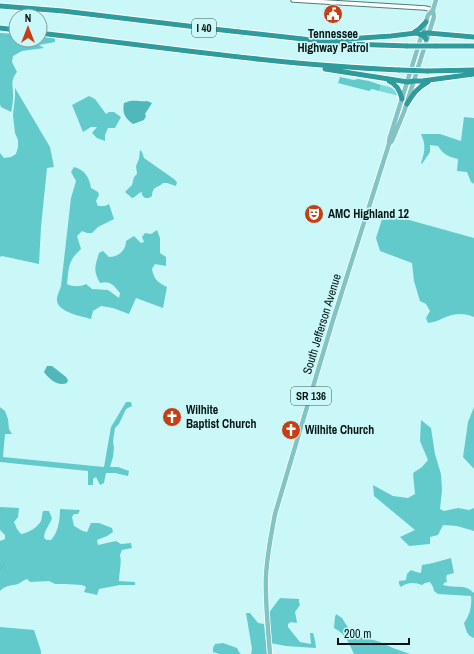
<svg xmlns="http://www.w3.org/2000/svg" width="474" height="654" viewBox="0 0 474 654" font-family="'Archivo Narrow',sans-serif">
	<rect width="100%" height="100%" fill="#caf8f8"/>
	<path fill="#7cd9da" d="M381,85C389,86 396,89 400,96L379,91Z"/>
	<path fill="#63cacb" d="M0,33L16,34V40H40V36L53,37L55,39V42L39,45L44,48L22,51L13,56L12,62L17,72C9,82 14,87 13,98C13,103 12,107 11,112L1,107L0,104Z
		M340,77L354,80L358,79L369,81L381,85L379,91L372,89L369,91L338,83Z
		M15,88L50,147L54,167L47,168L41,227L39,264L2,256L0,257V153L4,158L11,157L16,154L18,147V140L15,133L13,115L15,97Z
		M89,96L95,99L106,114L109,112H114L121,117L115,128H108L105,135V141L97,138L92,133L97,127H91L83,132L72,105Z
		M464,117L474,118V184L471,182L467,172L457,171L458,159C447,156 444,155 438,146L430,145V152L422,164L421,163C425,151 426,145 421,134H440L461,141Z
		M140,150L142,152L144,158L174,179L177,182L176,186L167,183H163C157,189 153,185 152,196L149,198H145L142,195V192C138,193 136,197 132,198L125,192L132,185L134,177L137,174L136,166L139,159Z
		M74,167C85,170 89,177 91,188L98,192L99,195L96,201L98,206H105L109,204L114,219L98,227L92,233H87L82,231L77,236L81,249C68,261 69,266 67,284C73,287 80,287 86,284L92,289L108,290L119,298L120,293C114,286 111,280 100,283C93,270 95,267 99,253L103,251L109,257C118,257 126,251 126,241L134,236L141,243L144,242L142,237L145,233L151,234L157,230L160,238V253L166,257V266L155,264L152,269C154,279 157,282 167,287L163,308L136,298L129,314L113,308L101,306L93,311L91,319C81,316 56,312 57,299C57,295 60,290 61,286L71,198L76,181L71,172Z
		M384,213L474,238V317C465,313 455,313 446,317C439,320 436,322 428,323L426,318L430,311L426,304L420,301L414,281L412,263L380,251L376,238Z
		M126,402H131L132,406L126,409L119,424L115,428L113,441L114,448L113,457L110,467H118L129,471L128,476L115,473H106L104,483L100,485L96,477L93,479V485H88V471L0,462V407L5,411L8,419L9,429L12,434H5L3,457L104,467L111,427Z
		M474,407V469L463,457L468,422Z
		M421,420L431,428L435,454L441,474L442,490L440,509L444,511L458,508L469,510L474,508V531L457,526L443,525L438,535L430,537V544L409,546L400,537L415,530L374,496L373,485L393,496L408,498L415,494L413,473L422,467L428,460L420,441Z
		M0,507L19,508L18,517L14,522L17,529L21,534C28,533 37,528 41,521C42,518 42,514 43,511H49L51,516L52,518C50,525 44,530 44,538L47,540H51C58,533 60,520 60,509L80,510L78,514H74L72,517L74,526C78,528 83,532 87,532L91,523H99L112,528L113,532L107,536L97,540L98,545L116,541L121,544L131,543L132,548L122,550L120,555C122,562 119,573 119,581L135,582V585H120L99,589L97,595L84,592L86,587L82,585L65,584H55L49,581L30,582L27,579C23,580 22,582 18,584C11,586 5,585 0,591V541L5,539V535L0,530Z
		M451,558L454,573L447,575L446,577L447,582L444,583L443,585C451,588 461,585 469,589C471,590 472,592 474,593V638C467,636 466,630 464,623C470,615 472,605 471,596L438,594L434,591L433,587L430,582L425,583L422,585C415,582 407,582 401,587L399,584V581L406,580L407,574L411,570L416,572L421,573L422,565L433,563Z
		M280,598L299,599V602L300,605L295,612L296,617L297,623L291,622L288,624V627L300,642L311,644L310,633H313L315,640L316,648L286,646L270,643L268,614Z
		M246,613H250L258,623L264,624L267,654H251L252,649Z
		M336,614L342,618L354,637L367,638L380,642L393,648L410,654H354C349,643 346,634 334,628L335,617Z
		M0,627L34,630L41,651V654H0Z
		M223,643L237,648L239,652L241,654H219L213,652V648L215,644Z"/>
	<path fill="#50b8ba" d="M130,101C135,100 143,102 147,101L152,103L145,114L146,116L144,120L133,124C125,118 122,113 124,103Z
		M47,366H52L61,373L66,377L68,380L67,383C58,387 49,379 44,372Z"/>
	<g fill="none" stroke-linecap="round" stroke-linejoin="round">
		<path stroke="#50b8ba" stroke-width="1" d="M0,569L4,565"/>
		<g stroke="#507b7b" stroke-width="5.5">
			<path id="tertiary" d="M293,0L425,8L433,10"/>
		</g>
		<g stroke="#fff" stroke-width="6">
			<path id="primary" d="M389,144L392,141L404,112L434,17L433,10
				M270,654C268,628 265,602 266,576C267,555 271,535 275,514L333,320L389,144V140L428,15L433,10L436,0"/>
		</g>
		<g stroke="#fff" stroke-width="7">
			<path id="motorway" d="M0,6L63,11L213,29L348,44L408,46
				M0,28L16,30
				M40,33C160,47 280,65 400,70
				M413,33L419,29L426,22
				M422,35L424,33H428L474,37
				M332,40L391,36L416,33L424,36L426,39
				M435,46H474
				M325,69L408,82L414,81H422L474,74
				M427,71L474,70
				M389,81C397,84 400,91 402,99
				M407,104C413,94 418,87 428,82"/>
		</g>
		<use href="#tertiary" stroke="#fff" stroke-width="3.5"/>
		<use href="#primary" stroke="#82c3c4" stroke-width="4.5"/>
		<use href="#motorway" stroke="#2e9b9d" stroke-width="5"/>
		<g stroke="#fff" stroke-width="7" stroke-linecap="butt">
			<path id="motorway-bridge" d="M408,46H435
				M400,70L427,71"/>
		</g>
		<use href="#motorway-bridge" stroke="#2e9b9d" stroke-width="5"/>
	</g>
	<defs>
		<g id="civic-disc" transform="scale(1)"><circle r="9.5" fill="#c63e14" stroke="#caf8f8"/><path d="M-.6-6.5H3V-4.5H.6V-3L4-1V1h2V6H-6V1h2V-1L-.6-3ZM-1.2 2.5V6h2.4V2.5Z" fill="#fff"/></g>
		<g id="theatre-disc" transform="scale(1)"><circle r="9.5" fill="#c63e14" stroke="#caf8f8"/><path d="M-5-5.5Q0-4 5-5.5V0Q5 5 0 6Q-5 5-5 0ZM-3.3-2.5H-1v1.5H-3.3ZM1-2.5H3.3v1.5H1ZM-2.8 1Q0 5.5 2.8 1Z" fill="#fff"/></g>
		<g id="church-disc" transform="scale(1)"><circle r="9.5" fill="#c63e14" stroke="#caf8f8"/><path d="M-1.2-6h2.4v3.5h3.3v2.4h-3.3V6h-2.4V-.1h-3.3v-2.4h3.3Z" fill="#fff"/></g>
	</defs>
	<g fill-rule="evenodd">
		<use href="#civic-disc" x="333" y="14"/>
		<use href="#theatre-disc" x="314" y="214"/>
		<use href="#church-disc" x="172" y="417"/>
		<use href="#church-disc" x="291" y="430"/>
	</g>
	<g text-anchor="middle" stroke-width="3.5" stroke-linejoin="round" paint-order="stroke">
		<g fill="#caf8f8" stroke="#3f5858" stroke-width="1">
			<rect x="192" y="19" width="24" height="18" rx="3"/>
			<rect x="291" y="387" width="40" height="18" rx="3"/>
		</g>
		<g font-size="11" font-weight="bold" fill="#041414">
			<text x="204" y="32">I 40</text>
			<text x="311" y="400">SR 136</text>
		</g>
		<g font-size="12" font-weight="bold" fill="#041414" stroke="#caf8f8" text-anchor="start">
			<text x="333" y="38" text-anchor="middle">Tennessee<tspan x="333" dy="14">Highway Patrol</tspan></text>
			<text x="328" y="218">AMC Highland 12</text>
			<text x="186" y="414">Wilhite<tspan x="186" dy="14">Baptist Church</tspan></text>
			<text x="305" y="434">Wilhite Church</text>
		</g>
		<g font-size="12" fill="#041414" stroke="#caf8f8">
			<text transform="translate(322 324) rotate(-73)" y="4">South Jefferson Avenue</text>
		</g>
	</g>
	<g transform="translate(28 28)"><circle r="19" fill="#caf8f8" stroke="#7b9d9d"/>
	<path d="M0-3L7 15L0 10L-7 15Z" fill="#c63e14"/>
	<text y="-6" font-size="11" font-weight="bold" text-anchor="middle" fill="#041414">N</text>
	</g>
	<path d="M338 638v6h71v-6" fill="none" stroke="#041414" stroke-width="2"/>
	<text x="344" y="638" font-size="12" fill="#041414" stroke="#caf8f8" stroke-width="3" paint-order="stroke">200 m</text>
</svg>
